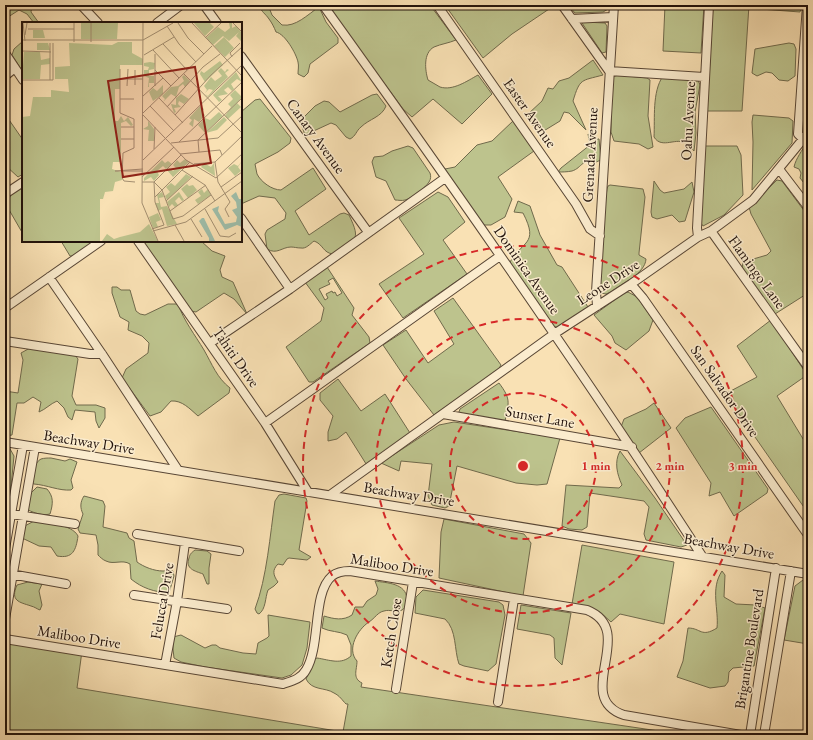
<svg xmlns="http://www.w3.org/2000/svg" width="813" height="740" viewBox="0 0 813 740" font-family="'EB Garamond',serif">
	<rect width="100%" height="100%" fill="#f9e1b4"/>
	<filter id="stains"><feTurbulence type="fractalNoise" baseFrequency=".005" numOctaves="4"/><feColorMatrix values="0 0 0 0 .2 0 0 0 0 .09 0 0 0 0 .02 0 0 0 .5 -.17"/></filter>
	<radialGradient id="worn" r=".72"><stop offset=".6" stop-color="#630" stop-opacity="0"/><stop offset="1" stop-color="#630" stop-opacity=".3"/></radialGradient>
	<path fill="#bdc38d" stroke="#706a4c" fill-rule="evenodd" d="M5,5H32L31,12L39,23H34L27,14L19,10L5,19Z
		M259,5H272L270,10L272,15L282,25C296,27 307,15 319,7L326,22L338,38V43L310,64L308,73L304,77L298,74C298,70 299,66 298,62C296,53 285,34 276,32C274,27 272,23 269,19C265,13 262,13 259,5Z
		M331,5H430L456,40C449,43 441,44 434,47C423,53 425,70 428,80C432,82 436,85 440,87C453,91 467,81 478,75L492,94L462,124L433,99L412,117L403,109L332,12Z
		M445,5H555L512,34L483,58Z
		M568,5H610V8L603,12L575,13Z
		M665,5H704L701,53L663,51Z
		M713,5H749L742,111H707Z
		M757,5H802L800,12L760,9L756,7Z
		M584,22L605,23L607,26L606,52L602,53L582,23Z
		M23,41V72L12,55L14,49Z
		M789,43L794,44L796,49L795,76L788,81L779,80L772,73L766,72L757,76L752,73L755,49Z
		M593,60L603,75C581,81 580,78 573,101L586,130L569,113L564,112L560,121L542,132L530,123L528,114L542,101L548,88L553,89L559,81L569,78Z
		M618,75L647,78L650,80L648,116L653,147L648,149L639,144L614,141L611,132L612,81L613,77Z
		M663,76L698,80L700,85L695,112L696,133L694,151C692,149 689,145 687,144C677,136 662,150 654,137C655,118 652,92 663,76Z
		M377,94L386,106C382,117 369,119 361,127C356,131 356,136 350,139L346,137L336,125L331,123L305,135L300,121L315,106L324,101L329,102L340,112L372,95Z
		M260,99L291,138L290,143L278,152L255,164C256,167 256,171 257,174C261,182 272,190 281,190L313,168L326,189L295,211L309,235L340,214L344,213L349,215C362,242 355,239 333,254C323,253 323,244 314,241C310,244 306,249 301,248C297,248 294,247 291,247C282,247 277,255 267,249L265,234L267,230L285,219L286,213L275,198L259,196L241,204V112L255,100Z
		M5,114L23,140V174L18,177L5,165Z
		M753,115L789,118L793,121L792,143L752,190L753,142L752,122Z
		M513,121L534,151L498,177L512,199L505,217L491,225H481L448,178L445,169L455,167L477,145L492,141Z
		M588,134L594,139H599L601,160L596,162C583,157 582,168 572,171C567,172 562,172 558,172L561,168L590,145Z
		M807,142H808V188L800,178L801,173L799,169L794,167C796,158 802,151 807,142Z
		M408,146L413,148L430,173C431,176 431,179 429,182C425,188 413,198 405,200C402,201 398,200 395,200L386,181L376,177L372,162L374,157L383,156L392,151Z
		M705,146H737L741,155L743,195L724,215L703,226L701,223Z
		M777,180L782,181L808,216V293L775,314L742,269L743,262L767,255L771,251L751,214L749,207Z
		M654,181L660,190L664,193L684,189L692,182L694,192L685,221L679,222L672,215L657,219L652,217L651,212Z
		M610,185L643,189L645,197L639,253V255L646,259C645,274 622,283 611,292L606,294L601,293L600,286L604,212L607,189L608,186Z
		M23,187V234L8,208L10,195Z
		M438,192L448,197L465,222L443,240L467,274L403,318L379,284L424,254L399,218Z
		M518,201L530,206L540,235L557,265L562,267L588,307L559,328L553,326L509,264C521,240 540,246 523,213L514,212Z
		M61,241H96L75,256H70Z
		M143,241H201L212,251L225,256L220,270L222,277L233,282L247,314L234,299L224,293L196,312L191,311Z
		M327,267L354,308L352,315L369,337L370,343L313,382H309L286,347L321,321L324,308L305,282ZM333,278L342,293L337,296L335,292L333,293L332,291L326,294L328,298L325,300L319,289L330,284L328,281Z
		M112,287H117L121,290H130L136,311L140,314L145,315L168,304H178C184,321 195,335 204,350C212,364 217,378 230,388L229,393L198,416C190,409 182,400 171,401L161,412L150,416L122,378L126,369L148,353L149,343L142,336L128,330L129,322L120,317L112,293Z
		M628,292L637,297L653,320L649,331L626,350L615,343L612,336L594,315L624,293Z
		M453,298L501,365L498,370L434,415L406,379L383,345L406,330L428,363L454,344L434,311Z
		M771,320L807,375L777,396L808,447V513L725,394L757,377L737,346Z
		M30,348L75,355L78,359L72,396L76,405H96L105,408V418L99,428L96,421L95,412L75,410L72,420L68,417L64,408L57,401C50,404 46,409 39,412L41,402L33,397L24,403H17L12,435L5,436V391L18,393L23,360L21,353Z
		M338,379L361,411L385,394L410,433L368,467L346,432L337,439L328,441V432L333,416L320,400V393Z
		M499,383C511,399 509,402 505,421L458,415L460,409Z
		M654,403L671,428L639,453L621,427L624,419L646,409Z
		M711,407L768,489L767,493L734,516L720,492L709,496L711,483L676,428L685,418Z
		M454,422L560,438L547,484L537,485L516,483L457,466L449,506L445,508L432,505L428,496L432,464L401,461L399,471L381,463L439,425Z
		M5,446L9,447L14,456L10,497L5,505Z
		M620,451L655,498L687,545L681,547L646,540L644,534L649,507L644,501L590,493L587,527L582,530L569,529L562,526L566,485L619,488L622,485C617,474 614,462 620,451Z
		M51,458L65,461L70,459L77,462L71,480L73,488L71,490C59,491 47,485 34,484L32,483C33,476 34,462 41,459C44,458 48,458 51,458Z
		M37,487L47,489C54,497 53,504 50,514C42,516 35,513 28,510V496Z
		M284,494L306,498L307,501L299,550L311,557L307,560L289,558L287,559L283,565L278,564C272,570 273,575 278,582L274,586L268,590C265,598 266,609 259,614L257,613L255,609C267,577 270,535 275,501L279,495Z
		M84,496L103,501L105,506L103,527L127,533L129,538L134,541L137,562C144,567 154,571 163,571C167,571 169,570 173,571L174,576L169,593C154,592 142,588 131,579L130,564C122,559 114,565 106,561C103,560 100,557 98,555V545L96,535L80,533L78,529L83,514C80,508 80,502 84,496Z
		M444,519L524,534L531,543L523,596L439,578L441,532Z
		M34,521C46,523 72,524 78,536C76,550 73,559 57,556L51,547L39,546L22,538L23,527Z
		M582,545L674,562L664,624L620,614L611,622L600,612L572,604Z
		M195,550L207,551L211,554L209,568V584H207L203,574C195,571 185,569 189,558C190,554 191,553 195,550Z
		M722,571L725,575L724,597L736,604L756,605L765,608L754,666L733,668L729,672L728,682L725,686L710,688L677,677L683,661L688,628C701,628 701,638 717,628C719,609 710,589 722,571Z
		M803,580L808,581V644L784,640L795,586Z
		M375,581C387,583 406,583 407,599C407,603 406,608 402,610C397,613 390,609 384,611C378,612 375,618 369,622C358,629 346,649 357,661C357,670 352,678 362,683L361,687L686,735H5V637L82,651L77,688L343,732L348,704H346C342,700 340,696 334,693C325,687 312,691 306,679L313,664L314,659L317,658C330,660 341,665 351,656V645L347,635C339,631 330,632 322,628L324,616C334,619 343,621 352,615L355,607H363L367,601L376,595L378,589Z
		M28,582L42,584L39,591L42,605L40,610C37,609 35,607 31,606C19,602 10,601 17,585Z
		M423,590L499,602L503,605L505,615L496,664L488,671L464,666L459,664C454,650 457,630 445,619L415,613L416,597Z
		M521,605L571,613L562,665L555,658L554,638L550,635L517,629Z
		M268,615L310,622L307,648L302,665L291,675L282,678L205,667L181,662L174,658L173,649V637L181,635L205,648L212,645H216L220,648L243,653L256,654L258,643L267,638L269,636Z"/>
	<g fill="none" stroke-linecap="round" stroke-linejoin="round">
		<g stroke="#584635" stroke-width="10">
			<path id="minor" d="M81,5L98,23
				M204,5L217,23
				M323,5C453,186 581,368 702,556
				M437,5L576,204L590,229L600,236
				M562,5L609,71L704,77
				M572,19L613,17
				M157,23L181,5
				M5,53L23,80
				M241,56L368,232
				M5,76L15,68
				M803,139L798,134L807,5
				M779,169L808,207
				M5,194L23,182
				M241,218L290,289
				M711,231L808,367
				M698,237L697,228L709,5
				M138,241L265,423L308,492
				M49,277L102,354L178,470
				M631,284L643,298L808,535
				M597,306L596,292L614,5
				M5,308L101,241
				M5,341L90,354H102
				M210,343L290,289L445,178
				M443,414L632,447
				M265,423L500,256
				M5,442L808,574
				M330,495L554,334L631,284L698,237L711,231L753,200L808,133
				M5,513L75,524
				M137,534L239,551
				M5,549L23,445
				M5,573L66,584
				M134,595L227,609
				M5,619L35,447
				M5,639L283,684C292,681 301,679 306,670C321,646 312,593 332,576C337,572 343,571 350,571L587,610C639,631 571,697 624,715L741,735
				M165,665L177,601L185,543
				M396,689L413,582
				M498,702L514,599
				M750,735L776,568
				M764,735L791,571"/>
		</g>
		<use href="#minor" stroke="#fbecce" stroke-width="8"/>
	</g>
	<g fill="none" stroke="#d62828" stroke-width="2" stroke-dasharray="7 5">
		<circle cx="523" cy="466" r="73"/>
		<circle cx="523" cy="466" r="147"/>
		<circle cx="523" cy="466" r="220"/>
	</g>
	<g text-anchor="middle" stroke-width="3" stroke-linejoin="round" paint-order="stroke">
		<g font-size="15" fill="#22120b" stroke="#fbecce">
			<text transform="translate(530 113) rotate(55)" y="5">Easter Avenue</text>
			<text transform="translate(688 121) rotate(-87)" y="5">Oahu Avenue</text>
			<text transform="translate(316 136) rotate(54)" y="5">Canary Avenue</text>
			<text transform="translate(590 155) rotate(-87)" y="5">Grenada Avenue</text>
			<text transform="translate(527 270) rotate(55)" y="5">Dominica Avenue</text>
			<text transform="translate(757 272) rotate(54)" y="5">Flamingo Lane</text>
			<text transform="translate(608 282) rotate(-33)" y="5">Leone Drive</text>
			<text transform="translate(236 357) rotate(55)" y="5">Tahiti Drive</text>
			<text transform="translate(725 391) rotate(55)" y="5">San Salvador Drive</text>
			<text transform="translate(540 417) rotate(10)" y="5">Sunset Lane</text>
			<text transform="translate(89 442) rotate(9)" y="5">Beachway Drive</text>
			<text transform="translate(409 494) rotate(9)" y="5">Beachway Drive</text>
			<text transform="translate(729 546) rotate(10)" y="5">Beachway Drive</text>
			<text transform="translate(392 565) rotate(9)" y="5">Maliboo Drive</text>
			<text transform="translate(162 601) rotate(-80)" y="5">Felucca Drive</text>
			<text transform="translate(391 633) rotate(-81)" y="5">Ketch Close</text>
			<text transform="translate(79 637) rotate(9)" y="5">Maliboo Drive</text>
			<text transform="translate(749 649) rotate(-81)" y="5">Brigantine Boulevard</text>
		</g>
	</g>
	<g transform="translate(22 22)">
		<rect width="220" height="220" fill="#f9e1b4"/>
		<path d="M59,1H96L95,17H59ZM172,1H188L192,5L183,14ZM207,1H210V6L214,4L220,11L219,19L214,14L217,10L207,19L201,14L191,23L184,16L196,5L203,10L208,6ZM11,8H21L23,16H11ZM202,15L212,26L203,35L192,24ZM96,20H110V31L121,37V43H98V67H93V99H96L99,94L102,99L106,95L111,103L109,104L104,99L99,101V140H91L90,147L99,150L100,158L93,160L91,169L83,170L81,177H78V219H0V95L8,94L11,75H29V68L47,70L46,57H33V45L48,44L47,21L90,23ZM15,21H26L28,28H15ZM2,30H18L19,38L28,36V42L19,43L18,57H0ZM198,39L201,43L183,60L178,52L179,49L182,51ZM128,40L133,41L132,47L127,48V54H132V61H127V65H126L127,56L122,54V48H126L127,45L122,44V41ZM199,46L203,50L205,47L207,48L203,51L206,55L186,75L183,72L186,74L191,68L187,67L183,71L185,68L182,64L189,55L193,59L200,54L196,49ZM214,50L220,60L215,57L209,62L212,67L210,69L206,65L202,68L206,72L196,74L200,78L197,80L191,73ZM162,53L168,59L163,65L161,62L157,65L154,75L149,72L141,80L143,77L140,74L149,65L156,64L162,59L160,55ZM141,63V72L131,79L127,70L131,66L135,69ZM213,68L220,75L215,81L219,85L206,97L203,94L209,85L206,82L211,77L208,73ZM159,72L167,77L162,82L157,79L156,82L159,85L152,86L154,90L152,91L149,82L154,83V76ZM178,84L182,87L180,90L183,93L177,100L172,97L171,105L167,102L170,98L167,96ZM197,90L201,94L183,111L176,103L183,96L188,98ZM202,95L205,98L195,108L184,111ZM126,99L132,107V119H126L127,108L121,107L126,104ZM163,137L167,140L151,155L145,148L147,146L151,149L154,146L151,143L155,138L158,141ZM140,138L143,141L146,139L150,142L144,147L141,144L135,149L137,153L132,159L129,155L122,159V156ZM220,139L216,145L219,149L213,154L206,146L212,142L216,144ZM182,141L189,145L192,141L193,154L179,145ZM164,152L169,155L145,178L143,174L148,170L144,165L149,161L153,164ZM165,162L167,164L171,163L175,168L166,176L159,167ZM180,167L182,171L186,167L189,173L176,182L173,178L179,174L176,170ZM140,170L142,175L137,176L139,185L145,184L155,202L145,204L140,187L136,189L133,181H137L135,173ZM157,170L162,178L160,179L157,175L153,179L156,183L153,185L150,182L147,185L145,180ZM136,191L139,198L134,200L136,205L131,206L127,195ZM127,202L136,219H80L85,212L92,217L98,215L118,210Z" fill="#bdc38d"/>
		<path d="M214,170L217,177H220V205L215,203L203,208L190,187L197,184L196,189L203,202L214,200L215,195L210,188L215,186L214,180L209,174ZM180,196H182L193,219H187V216L177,199Z" fill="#9ebeaa"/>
		<path fill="none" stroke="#a38e70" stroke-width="1" d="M1,1L3,19M52,1V20M69,1V20M121,1L120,181L136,219M156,1L166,16L182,32M170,1L220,54M211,1L220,10M145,4L157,22L174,40M6,7H52M3,13L5,1M183,16L199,1M0,18H121L151,1M28,21V58M141,22L165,48M131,28L157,56M0,29L29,30M133,32V64M122,33L152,15M210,35L208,31L218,21M98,47V91L112,97V126L101,131L100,156L102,159L113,160M133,48L149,64M162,52L220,111M98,57H121M0,58H31V21M113,63V48M105,64L106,47M121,74L141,56M137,76L161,101M98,77H112M128,84L152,109M145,85L181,45L198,32M121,91L190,24M121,93L164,138L194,156L220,132M153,93L189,53L220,25M99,105H112M99,117H112M157,120L220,60M149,121L196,116L220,94M132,127L133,105M177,130L176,118L220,76M158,132L198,128L200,133M121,138L220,43M193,140L196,160L208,180L203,187L207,195M193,140L220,114M172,142L193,140M160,148L183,163L193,179M121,149H93L121,147M120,155L152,125M120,160H132L140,168L151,197L161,194L189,173M199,165L220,150M133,175L168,140M144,179L171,154M183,187L198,214L207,215L214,211M148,189L184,163M169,197L180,215M153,203L162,219M130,207L142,203L133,180L132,160L159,133M131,209L164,200L220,159"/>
		<path fill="#8f2418" fill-opacity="0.15" stroke="#8f2418" stroke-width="2" d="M173,45L189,141L101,155L86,59Z"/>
		<rect width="220" height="220" fill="none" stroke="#22120b" stroke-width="2"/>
	</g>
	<circle cx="523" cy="466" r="6" fill="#d62828" stroke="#fbecce" stroke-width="2"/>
	<g font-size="12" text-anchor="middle" font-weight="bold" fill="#d62828" stroke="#fbecce" stroke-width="3" stroke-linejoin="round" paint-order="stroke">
		<text x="596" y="470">1 min</text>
		<text x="670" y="470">2 min</text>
		<text x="743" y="470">3 min</text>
	</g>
	<rect width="813" height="740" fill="none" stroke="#f9e1b4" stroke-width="20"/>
	<rect x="6" y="6" width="801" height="728" fill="none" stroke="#22120b" stroke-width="2"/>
	<rect x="10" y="10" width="793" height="720" fill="none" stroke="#22120b"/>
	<rect width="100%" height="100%" filter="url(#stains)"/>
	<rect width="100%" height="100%" fill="url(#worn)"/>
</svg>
